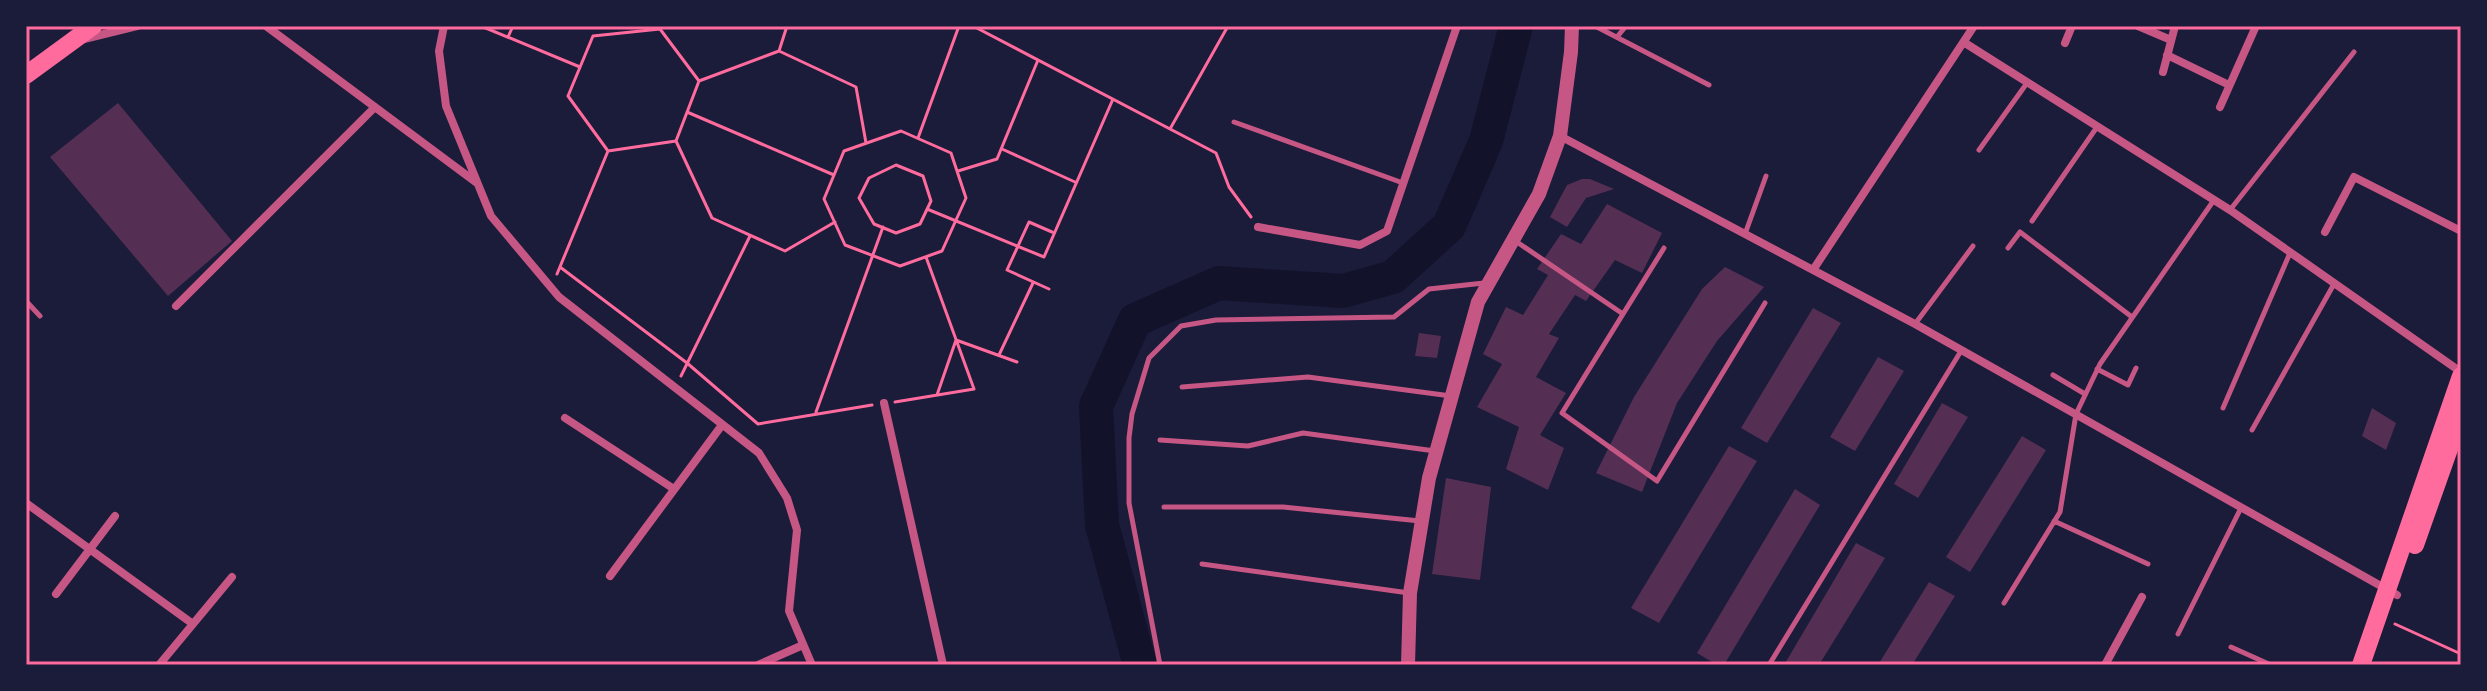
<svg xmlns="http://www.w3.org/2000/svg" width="2487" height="691" viewBox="0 0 2487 691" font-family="'Open Sans',sans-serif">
	<rect width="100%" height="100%" fill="#1b1b3a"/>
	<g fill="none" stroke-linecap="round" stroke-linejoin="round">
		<path stroke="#12122b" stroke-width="34" d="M1140,665L1102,525L1096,406L1135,320L1219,283L1343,291L1393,277L1449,226L1486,141L1516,26"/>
	</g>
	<path fill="#542f53" d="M118,103L232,241L168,296L50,157Z
		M1582,179H1590L1614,189L1586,198L1567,227L1550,217L1567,185Z
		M1607,204L1662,233L1642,273L1615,260L1586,301L1575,295L1549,334L1559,338L1536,377L1566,393L1540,435L1564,448L1548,490L1506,469L1519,427L1477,407L1502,364L1483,354L1506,307L1523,315L1548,275L1537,269L1561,234L1581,244Z
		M1725,267L1764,287L1717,341L1677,403L1642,492L1596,473L1634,397L1702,289Z
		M1813,308L1841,323L1767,443L1741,428Z
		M1419,333L1441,336L1437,358L1415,356Z
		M1878,357L1904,371L1855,451L1830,437Z
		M1942,403L1968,417L1918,498L1894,484Z
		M2372,408L2396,423L2386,450L2362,436Z
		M2022,436L2046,450L1970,572L1946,557Z
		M1729,446L1757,461L1659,623L1631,608Z
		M1446,478L1491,487L1480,580L1432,574Z
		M1795,489L1820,505L1724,665H1717L1697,653Z
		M1856,543L1885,558L1819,665H1784Z
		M1929,582L1955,596L1912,665H1878Z"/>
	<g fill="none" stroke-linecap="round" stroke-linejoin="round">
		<path stroke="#ff6b9d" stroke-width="3" d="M481,26L580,67
			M973,26L1216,153L1229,187L1251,217
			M508,37L513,26
			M779,51L787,26
			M699,81L779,51L856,87L866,143
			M687,112L834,175
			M1170,129L1228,26
			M901,131L951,153L966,198L942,251L900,266L845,245L824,199L844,151Z
			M918,138L959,26
			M676,141L608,151L568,96L593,36L660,29L699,81L676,141L712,218L785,251L835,222
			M1002,149L1075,182
			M896,165L923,176L931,201L920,224L896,233L874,224L859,198L869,178Z
			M958,171L997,159L1038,60
			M927,209L1044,257L1113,99
			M560,267L687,363L758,424L872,405
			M557,274L608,151
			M1049,289L1007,270L1029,222L1052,232
			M999,355L1033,283
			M681,376L750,236
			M937,395L956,340L1017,362
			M895,402L974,389L926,257
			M816,412L883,227
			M2395,624L2461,654"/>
		<path stroke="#c65784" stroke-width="5" d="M1595,26L1709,85
			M1617,37L1626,26
			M1234,122L1403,183
			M1979,150L2027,83
			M2230,210L2354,52
			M2032,221L2097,127
			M1745,234L1766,176
			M1514,240L1623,314L1664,248
			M2008,248L2020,232L2132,317
			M26,301L40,316
			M1623,314L1562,413L1657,481L1765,303
			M1915,324L1973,246
			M2097,369L2128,385L2136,368
			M2053,375L2085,394
			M1182,387L1308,377L1451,396
			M2223,408L2290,253
			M2252,430L2334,284
			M1160,440L1248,446L1303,433L1435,451
			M1164,507H1283L1420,521
			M2054,521L2148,564
			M1202,564L1409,593
			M2004,603L2060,512L2076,414L2100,364L2214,200
			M2178,634L2241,508
			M2231,647L2271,665
			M1160,665L1129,503V438L1132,414L1149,358L1181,326L1216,320L1394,317L1429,289L1484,283
			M1769,665L1961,351"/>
		<path stroke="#c65784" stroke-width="8" d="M266,26L477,183
			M444,26L439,51L446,106L491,216L559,297L759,453L787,498L797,530L789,611L812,665
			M2138,26L2171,40
			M84,39L137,26
			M1965,43L2230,210L2461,372
			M2065,43L2072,26
			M2167,55L2229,85
			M2163,72L2175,26
			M2220,107L2256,26
			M1560,136L1915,324L2397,595
			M1258,227L1360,245L1387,231L1457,26
			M2325,232L2354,177L2461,231
			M1813,270L1974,26
			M176,306L375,107
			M884,403L943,665
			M565,418L674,489
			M26,503L193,624
			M610,576L722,425
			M56,594L115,516
			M159,665L232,577
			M758,665L803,645
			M2105,665L2142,597"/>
		<path stroke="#c65784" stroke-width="14" d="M1408,665L1410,593L1429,478L1478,302L1539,194L1560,136L1571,52L1572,26"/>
		<path stroke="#ff6b9d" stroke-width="18" d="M2415,545L2461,415
			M2361,665L2461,376"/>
		<path stroke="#ff6b9d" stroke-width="18" d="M26,75L93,26"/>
	</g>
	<rect width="2487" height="691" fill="none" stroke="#1b1b3a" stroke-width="56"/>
	<rect x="28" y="28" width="2431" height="635" fill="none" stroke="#ff6b9d" stroke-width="3"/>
</svg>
